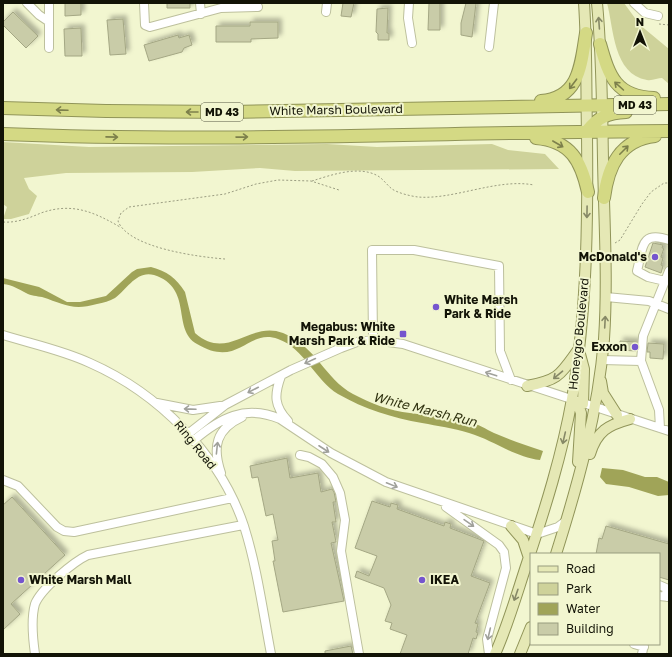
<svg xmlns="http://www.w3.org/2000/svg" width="672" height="657" viewBox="0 0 672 657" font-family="'Golos Text',sans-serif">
	<defs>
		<filter id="shadow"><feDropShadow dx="3.5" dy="-3.5" stdDeviation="2" flood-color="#0004"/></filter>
	</defs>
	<rect width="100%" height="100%" fill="#f2f6d0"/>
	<path fill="#ced29a" d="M607,3H624L640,25L669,49V84L662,78C658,78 652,81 647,80C613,74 614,29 607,3Z
		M3,142L89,147L327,144L377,147L492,144L508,150L545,154L559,169L295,171L260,168L192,172L66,173L24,178L29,189L37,196L29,214L11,219H3L7,207L3,204Z"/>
	<path fill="#a0a458" d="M151,267C167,271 176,278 185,292L195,333C228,362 250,320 283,333C316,346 325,379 353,394C370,403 390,411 410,413C430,416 449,417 469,422C478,424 486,429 494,433C510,440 526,445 543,451L540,460C514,457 493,440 469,433C453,428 438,426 422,423C393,418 364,409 338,394C315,380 304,348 278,339C247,328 239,369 197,344C171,329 194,288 154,275C137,270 127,289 115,298C110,301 103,303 97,304C72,311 64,304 42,297C37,296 31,296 26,293C18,289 13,285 3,284V278L39,287L67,302H80L106,296L132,272L137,269Z
		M602,468L623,470L645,477H657L669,482V495L658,496L629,487L606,484L600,477Z"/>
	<path fill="#c9cca8" stroke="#a4a784" filter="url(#shadow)" d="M65,3H81V15L65,16Z
		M167,3H190V8H167Z
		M343,3H354L351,17L341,16Z
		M429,3H440V30H428Z
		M466,3H476L472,37L461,35V23Z
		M388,8L387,33H389V40H378V34L376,32L377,9Z
		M13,12L38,36L26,48L3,25V22Z
		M123,19L126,54L110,55L107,20Z
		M250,22H278V38L251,39V42H216V26H250Z
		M81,28L82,56H65L64,29Z
		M178,35L179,38L189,35L192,45L184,48L182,52L149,61L144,45Z
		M653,243L663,245L662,248H664L661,257L663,258L661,265L663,266L661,273L645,267Z
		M620,341L637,342L636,351L620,350Z
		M648,343L664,344L663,359L650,358V352H647Z
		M287,458L290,478L318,473L321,492L332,489L334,492L336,502H333L336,522H332L336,542L331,543L344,601L283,612L273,561H275L272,541L278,540L273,514L266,516L258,477L252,478L250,466Z
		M12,497L65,555L11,604L20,614L3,630V505Z
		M372,501L390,507L391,503L398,505L397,509L444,526L445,522L451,524L450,528L484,541L471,576L490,583L475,623L478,624L476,632L478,633L476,639L473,638L468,654H400L407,635L390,629L392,623L385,621L391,605L384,588L355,577L357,571L369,576L377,556L355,548Z
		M606,526L669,544V580L659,577V554H596L599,538L602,539Z
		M351,646L353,654H325V651Z"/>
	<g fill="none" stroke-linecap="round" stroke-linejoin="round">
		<g stroke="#bdc09d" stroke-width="10">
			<path id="minor" d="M27,3L39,15L48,21
				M144,3L145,25L150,27L221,8L258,7
				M200,3L201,14
				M409,3L408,18L412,43
				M634,3L645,13L658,16
				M326,12L327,3
				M489,47L494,3
				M49,48V3
				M665,281L648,277L637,271C643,248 640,230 669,240
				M606,297L649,301L669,309
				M3,335C32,344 62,350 90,363C158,393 220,454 244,526C257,567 263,612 271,654
				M373,340L372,250H414L499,266L500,351L511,380
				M602,360L641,361
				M281,376C274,395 274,406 288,421
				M157,403L193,410L220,406
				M660,428L659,410L641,361L643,336L669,271
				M188,434L225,405L291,370L341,348L357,342L373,340L403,344L669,431
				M193,441C220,418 245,404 280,419L331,453L386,482L537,534L558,527L566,521
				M300,455L309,457L322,464L333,477L340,493L345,520L341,551L359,654
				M221,473C212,447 216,429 242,417
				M3,480L18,486L57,527L64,531L74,532L232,498
				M446,507L499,545L504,552L506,568L487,639L489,654
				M659,585L666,588L667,597
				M659,596L669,597
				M634,644L644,647
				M35,654C33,640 31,618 35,604C41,589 73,562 88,555L243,525
				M642,654L644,644"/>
		</g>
		<g stroke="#909458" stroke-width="12">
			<path id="major" d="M580,354L584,369L583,404
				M601,381L603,393L617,415
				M527,386C559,380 560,375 578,350
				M577,402L581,413L578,462
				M590,454C597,431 608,425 630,419
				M511,526L523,540L529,558
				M556,554C578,484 598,413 604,339C608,280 604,220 603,160C602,108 602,55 597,3
				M495,654C508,625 517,593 527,563C545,509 562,455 572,399C587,311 588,222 587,133C586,90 587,46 584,3
				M520,654L531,627"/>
		</g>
		<g stroke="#909458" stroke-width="14">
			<path id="highway" d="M600,44C609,76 616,97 654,98
				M541,101C580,98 581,64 586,33
				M3,108L106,111L229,112L669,104
				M587,131C598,117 608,113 626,112
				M3,134C225,143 447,132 669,131
				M536,138C571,141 581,161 588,192
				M604,198C608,166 620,140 655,136"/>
		</g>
		<path stroke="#9b9d81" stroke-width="1" stroke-dasharray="2 2" stroke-linecap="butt" d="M659,24L669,25
			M312,181C331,175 359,165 378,176C383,179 387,185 392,189C398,193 410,196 418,197C454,200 497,178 534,185
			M3,222C17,223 29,218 41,213C72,202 94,212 120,227
			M615,243L620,240L642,204L651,192L664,183H669
			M225,259C199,257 128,248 118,221L121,213L129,207L225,194L256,184L278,180L311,181L339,190"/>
		<use href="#minor" stroke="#fff" stroke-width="8"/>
		<use href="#major" stroke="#e5e8b5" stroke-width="10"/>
		<use href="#highway" stroke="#d4d984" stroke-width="12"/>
	</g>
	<defs><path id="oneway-shaft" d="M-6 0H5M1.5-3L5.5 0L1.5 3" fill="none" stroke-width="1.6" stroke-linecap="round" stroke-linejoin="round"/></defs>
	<g stroke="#868866">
		<use href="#oneway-shaft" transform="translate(599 23) rotate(-94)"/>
		<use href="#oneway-shaft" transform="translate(587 212) rotate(91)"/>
		<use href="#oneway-shaft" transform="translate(605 322) rotate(-87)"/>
		<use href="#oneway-shaft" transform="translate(558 375) rotate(140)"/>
		<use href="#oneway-shaft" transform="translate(564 438) rotate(103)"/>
		<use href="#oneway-shaft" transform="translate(516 595) rotate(109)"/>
	</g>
	<g stroke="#7d804b">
		<use href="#oneway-shaft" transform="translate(573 84) rotate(127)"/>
		<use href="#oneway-shaft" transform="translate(619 86) rotate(-138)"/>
		<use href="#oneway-shaft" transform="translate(62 110) rotate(-178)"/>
		<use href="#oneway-shaft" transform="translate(192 112) rotate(180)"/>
		<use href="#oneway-shaft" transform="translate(112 137) rotate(1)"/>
		<use href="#oneway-shaft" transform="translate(242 137) rotate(-1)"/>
		<use href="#oneway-shaft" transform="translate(558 144) rotate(30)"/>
		<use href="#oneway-shaft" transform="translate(624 150) rotate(-45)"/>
	</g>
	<g stroke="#a0a19b">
		<use href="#oneway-shaft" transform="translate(310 361) rotate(155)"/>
		<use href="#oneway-shaft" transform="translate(491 374) rotate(-162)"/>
		<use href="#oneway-shaft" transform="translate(253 390) rotate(153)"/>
		<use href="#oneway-shaft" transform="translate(190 409) rotate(-178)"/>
		<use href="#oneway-shaft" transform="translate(217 448) rotate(-84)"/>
		<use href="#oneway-shaft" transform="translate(324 449) rotate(33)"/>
		<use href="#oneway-shaft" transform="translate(392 485) rotate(22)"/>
		<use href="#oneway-shaft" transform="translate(469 523) rotate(35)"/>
		<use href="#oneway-shaft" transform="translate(489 634) rotate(103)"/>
	</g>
	<g fill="#7555ce" stroke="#f2f6d0" stroke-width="1.5">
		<circle cx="655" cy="257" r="4"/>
		<circle cx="436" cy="307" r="4"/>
		<rect x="399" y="330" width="8" height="8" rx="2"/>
		<circle cx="635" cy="347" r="4"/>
		<circle cx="21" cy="580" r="4"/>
		<circle cx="422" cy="580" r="4"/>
	</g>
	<g text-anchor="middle" stroke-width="4" stroke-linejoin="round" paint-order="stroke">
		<g fill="#f2f6d0" stroke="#555743" stroke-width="1">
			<rect x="614" y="96" width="42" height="18" rx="3"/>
			<rect x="201" y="103" width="42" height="18" rx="3"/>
		</g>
		<g font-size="11" font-weight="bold" fill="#121306">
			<text x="635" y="109">MD 43</text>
			<text x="222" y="116">MD 43</text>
		</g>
		<g font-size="12" fill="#121306" stroke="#f2f6d0">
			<text transform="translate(336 110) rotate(-1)" y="4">White Marsh Boulevard</text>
			<text transform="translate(579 334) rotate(-84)" y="4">Honeygo Boulevard</text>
			<text transform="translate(195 445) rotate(51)" y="4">Ring Road</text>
		</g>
		<g font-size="12" font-weight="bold" fill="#121306" stroke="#f2f6d0" text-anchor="end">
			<text x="647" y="261">McDonald's</text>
			<text x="444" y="304" text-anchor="start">White Marsh<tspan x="444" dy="14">Park &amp; Ride</tspan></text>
			<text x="395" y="331">Megabus: White<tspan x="395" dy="14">Marsh Park &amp; Ride</tspan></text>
			<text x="627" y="351">Exxon</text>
			<text x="29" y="584" text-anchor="start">White Marsh Mall</text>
			<text x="430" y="584" text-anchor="start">IKEA</text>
		</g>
		<g font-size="13" font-style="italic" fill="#313311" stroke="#f2f6d0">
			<text transform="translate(425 409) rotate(14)" y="5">White Marsh Run</text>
		</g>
	</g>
	<rect width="672" height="657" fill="none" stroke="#121306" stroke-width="8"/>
	<rect x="530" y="553" width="130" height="92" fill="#f2f6d0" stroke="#989b7f"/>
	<rect x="538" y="566" width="20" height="6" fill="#e5e8b5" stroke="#989b7f"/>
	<text x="566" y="573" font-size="12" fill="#121306">Road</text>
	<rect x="538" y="583" width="20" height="12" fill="#ced29a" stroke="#989b7f"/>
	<text x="566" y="593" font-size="12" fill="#121306">Park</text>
	<rect x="538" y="603" width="20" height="12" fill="#a0a458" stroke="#989b7f"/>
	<text x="566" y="613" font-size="12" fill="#121306">Water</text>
	<rect x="538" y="623" width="20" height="12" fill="#c9cca8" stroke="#989b7f"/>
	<text x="566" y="633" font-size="12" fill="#121306">Building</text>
	<g transform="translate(640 32)" stroke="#f2f6d0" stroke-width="3" paint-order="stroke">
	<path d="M0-3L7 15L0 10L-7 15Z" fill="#121306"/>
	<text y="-6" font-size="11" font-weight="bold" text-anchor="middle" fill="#121306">N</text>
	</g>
</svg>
